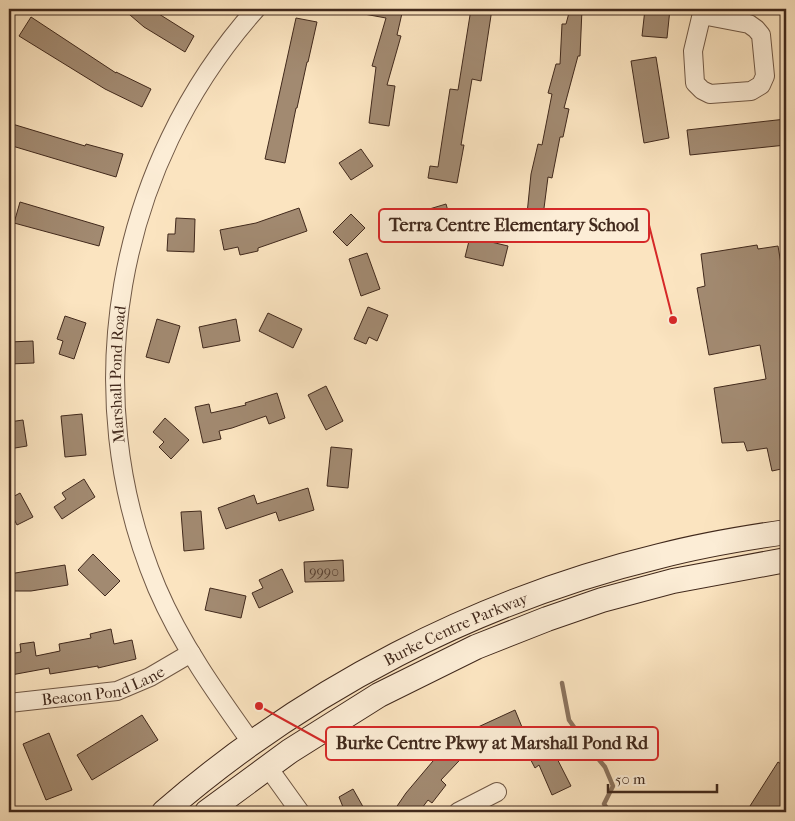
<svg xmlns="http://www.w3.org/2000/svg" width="795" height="821" viewBox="0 0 795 821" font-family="'IM FELL French Canon',serif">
	<rect width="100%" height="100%" fill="#fbe4c0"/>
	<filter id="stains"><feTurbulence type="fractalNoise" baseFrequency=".004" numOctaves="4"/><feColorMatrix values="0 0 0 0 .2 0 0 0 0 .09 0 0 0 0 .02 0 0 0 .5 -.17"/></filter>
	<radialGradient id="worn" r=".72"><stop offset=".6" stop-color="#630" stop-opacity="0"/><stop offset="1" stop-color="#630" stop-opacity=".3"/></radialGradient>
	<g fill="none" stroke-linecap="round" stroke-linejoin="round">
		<path stroke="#8b735d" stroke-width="4.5" d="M562,683L569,720L586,744L605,767L613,786L604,804L610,812"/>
	</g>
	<path fill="#a28a71" stroke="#41291c" d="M123,9H151L194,36L185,52L144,27Z
		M365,9H403L397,35L401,36L387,85L395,86L389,126L369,123L376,67L372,66L386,18L364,14Z
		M471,9H492L481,81L472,79L461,145H464L457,183L428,178L430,166L438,167L450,89L458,90Z
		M570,9H582L580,56H578L564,108L569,109L563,137H560L552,178L548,177L543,216L527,214L531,174L538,144L542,145L552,94L548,93L556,64H560L562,24H566Z
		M645,9H670L667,38L642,36Z
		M31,17L116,73V72L151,89L142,107L105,89L19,36Z
		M296,18L317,22L308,62H307L297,108H296L285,163L265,159Z
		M656,57L669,138L644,143L631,61Z
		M786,119V145L690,155L687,130Z
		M9,123L85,146L86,144L123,154L116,177L9,145Z
		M361,149L373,166L351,180L339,163Z
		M20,202L104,227L99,246L14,223Z
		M446,204L454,232L434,238L426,210Z
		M299,208L307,231L258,248V251L240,255L238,247L224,250L220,230L256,223Z
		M351,214L365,228L347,246L333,232Z
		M176,218L195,219L194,252L167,251L168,234H175Z
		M470,237L508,246L503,266L465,257Z
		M757,245L758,249L778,246L784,282H786V468L772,471L767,448L747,451L744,442L722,443L714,388L766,379L760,345L709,355L697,288L705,286L701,254Z
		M367,253L380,289L361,296L349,259Z
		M368,307L388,315L377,341L369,337L366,344L354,339Z
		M268,313L302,329L293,348L259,331Z
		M65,316L86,323L74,359L59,354L63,341L57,339Z
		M157,319L180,326L169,363L146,357Z
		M236,319L240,341L203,348L199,327Z
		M33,341L34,363L9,364V342Z
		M326,386L343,421L326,430L308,395Z
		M277,393L285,418L269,424L266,416L232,428L219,431L221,439L203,443L195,407L209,404L211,413L246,405L245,403Z
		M82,414L86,455L65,457L61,416Z
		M165,418L189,440L171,459L159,447L164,442L153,432Z
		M23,420L27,446L9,449V422Z
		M331,447L352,449L348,488L327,486Z
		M84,479L95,497L62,519L54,507L66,499L62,493Z
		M308,488L314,510L279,521L276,512L226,529L218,508L254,495L257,504Z
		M20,493L33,517L17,525L14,519L9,522V499Z
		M201,511L204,549L184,551L181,512Z
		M93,554L120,581L105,596L78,570Z
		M343,560L344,581L305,582L304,562Z
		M65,565L68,585L31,591H9V574Z
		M282,569L293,592L259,608L252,593L263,588L259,580Z
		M210,588L246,596L241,618L205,610Z
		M111,629L114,644L132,640L136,659L98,668V666L50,674L49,668L11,675L9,654L21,652L20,644L34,642L36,656L60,651L59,644L91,638L90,634Z
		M515,710L524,732L502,741V740L475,753L472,747L441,780L446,785L432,803L428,800L419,812H393L406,793L433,761L432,759L451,738L452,739Z
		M142,715L158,740L92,780L77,755Z
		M49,733L72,790L46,800L23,744Z
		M545,735L571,786L552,795L539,765L535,768L524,747Z
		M778,762L786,767V812H760L750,806Z
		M353,789L366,812H345L339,797Z"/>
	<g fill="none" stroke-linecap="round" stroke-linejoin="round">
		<g stroke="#705845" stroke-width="20">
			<g id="street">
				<path d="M702,15L749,24L756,29L761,35L765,76L761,85L751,91L710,94L702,90L695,83L693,51L703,9"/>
				<path id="s1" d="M9,703L117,691L150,677L191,653"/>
				<path id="s2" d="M251,742C216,693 181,644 157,588C75,393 116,166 256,9"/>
				<path d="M267,766L300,812"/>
				<path d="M458,812L497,792"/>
			</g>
		</g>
		<g stroke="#41291c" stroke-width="26">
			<g id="secondary">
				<path id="s3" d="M164,812C306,689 478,600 660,556C702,545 744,538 786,532"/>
				<path d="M207,812L290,751L379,695L476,647L547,619L602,600L673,581L786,560"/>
			</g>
		</g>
		<use href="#street" stroke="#fcedd6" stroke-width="18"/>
		<use href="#secondary" stroke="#fcedd6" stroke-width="24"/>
	</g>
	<g text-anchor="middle" stroke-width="4" stroke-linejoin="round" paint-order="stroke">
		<g font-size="14" fill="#594131">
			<text x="324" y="576">9990</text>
		</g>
		<g font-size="16" fill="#41291c" stroke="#fcedd6">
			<text dy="6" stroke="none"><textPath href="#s2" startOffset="400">Marshall Pond Road</textPath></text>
			<text dy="6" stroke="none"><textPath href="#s3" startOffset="346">Burke Centre Parkway</textPath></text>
			<text dy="6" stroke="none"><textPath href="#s1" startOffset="96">Beacon Pond Lane</textPath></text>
		</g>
	</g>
	<path fill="none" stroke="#d62828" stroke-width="2" d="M673 320L649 225M259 706L326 743"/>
	<g fill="#d62828" stroke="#fcedd6" stroke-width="2">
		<circle cx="673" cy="320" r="5"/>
		<circle cx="259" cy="706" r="5"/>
	</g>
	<g fill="#fcedd6" stroke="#d62828" stroke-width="2">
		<rect x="379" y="209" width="270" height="33" rx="5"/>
		<rect x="326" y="727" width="332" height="33" rx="5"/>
	</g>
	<g font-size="18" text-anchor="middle" font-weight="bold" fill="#41291c">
		<text x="514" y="231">Terra Centre Elementary School</text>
		<text x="492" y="749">Burke Centre Pkwy at Marshall Pond Rd</text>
	</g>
	<rect width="795" height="821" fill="none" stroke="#fbe4c0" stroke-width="30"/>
	<rect x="10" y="10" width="775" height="801" fill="none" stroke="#41291c" stroke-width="2.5"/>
	<rect x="15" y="15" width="765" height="791" fill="none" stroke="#41291c"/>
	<path d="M608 784v8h109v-8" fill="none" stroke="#41291c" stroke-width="2.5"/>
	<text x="615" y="784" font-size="15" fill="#41291c" stroke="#fcedd6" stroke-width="4" paint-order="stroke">50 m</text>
	<rect width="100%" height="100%" filter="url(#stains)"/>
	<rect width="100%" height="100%" fill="url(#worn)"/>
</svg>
